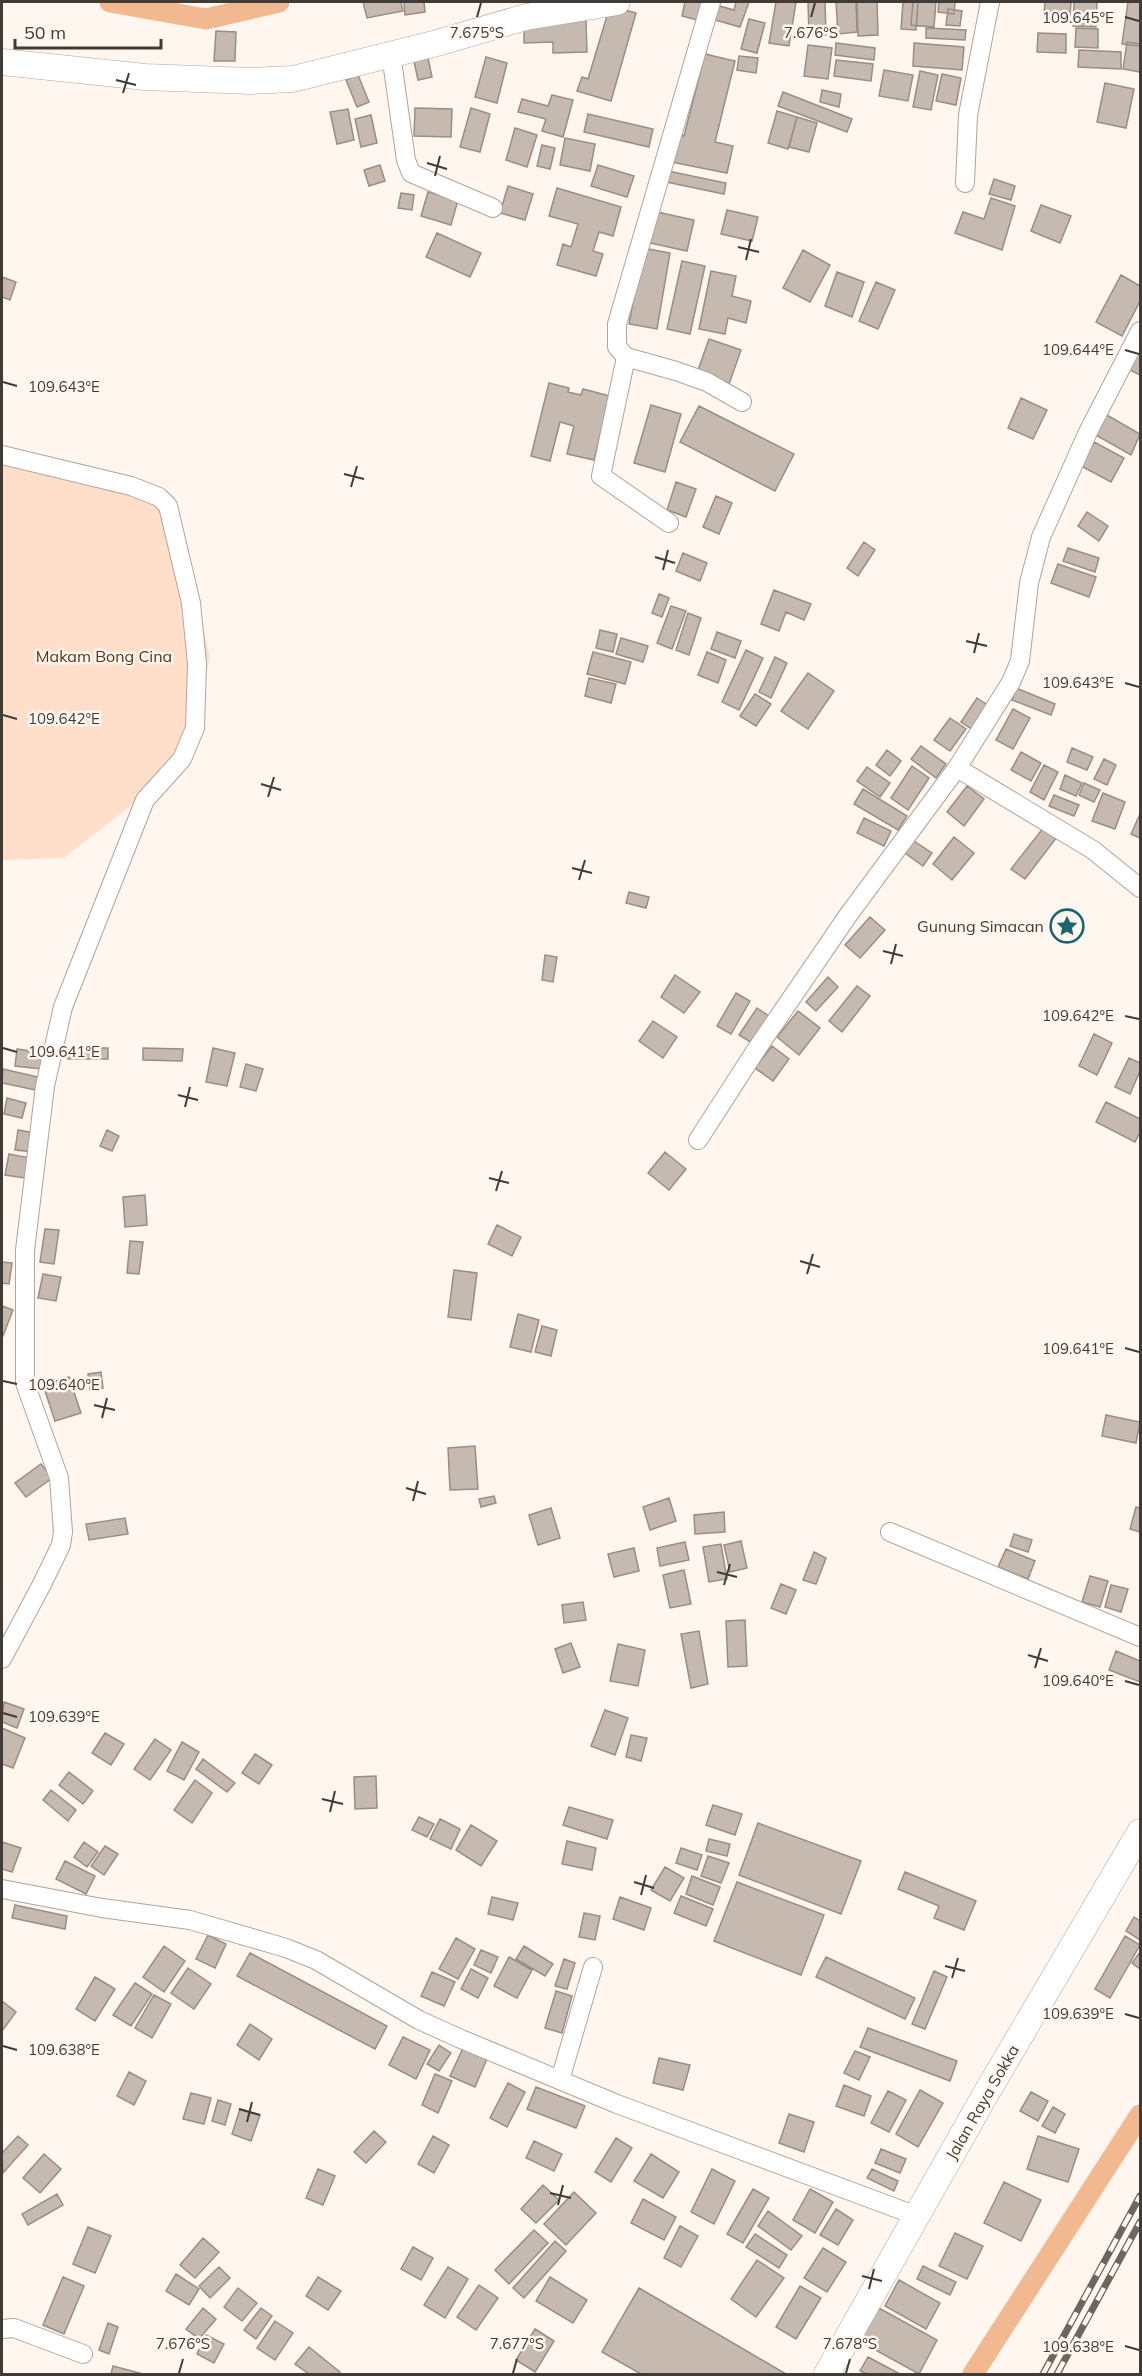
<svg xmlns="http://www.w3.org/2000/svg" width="1142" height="2376" viewBox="0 0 1142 2376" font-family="Mulish,sans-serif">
	<rect width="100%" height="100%" fill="#fff6f0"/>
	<path fill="#ffdfc9" d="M2,448L83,468L175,496L210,658L184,764L64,858L2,860Z"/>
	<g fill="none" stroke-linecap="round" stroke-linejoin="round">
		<path stroke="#f2b990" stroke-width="21" d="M110,2L206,19L279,2
			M973,2374L1140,2115"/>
	</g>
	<path fill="#c6b9af" stroke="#9a8d83" stroke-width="1.5" d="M363,2H401L403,11L367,18Z
		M404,2H424L425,12L405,15Z
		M685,2H706L701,21L682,16Z
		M736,2H749L740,27L708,18L712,4L734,10Z
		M776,2H796L789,46L769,43Z
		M808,2H825L826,35H809Z
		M836,2H856L857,32L838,34Z
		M857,2H877L878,35L858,36Z
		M903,2H918L916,30L901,29Z
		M913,2H936L934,27L911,25Z
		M939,2H955L954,14L938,12Z
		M1045,2H1071L1070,16L1044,14Z
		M1074,2H1097L1096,27L1073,26Z
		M1128,2H1140V46L1122,44Z
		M610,6L636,13L611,101L577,91L582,77L588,79Z
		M948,9L962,11L960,26L946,25Z
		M749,19L765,23L757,53L741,49Z
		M586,20L587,52L553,53V42L524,43V23Z
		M926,28L966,30L965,40L926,38Z
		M1076,28L1098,29V48L1075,47Z
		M216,31L236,32L235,61H214Z
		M1038,33L1066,34V53L1037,52Z
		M1127,42L1140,44V72L1123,69Z
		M836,43L875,48L874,60L835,55Z
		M914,43L964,47L962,70L913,66Z
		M808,45L832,48L828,79L804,76Z
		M1079,50L1121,52V69L1078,67Z
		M705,54L735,61L715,142L733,146L727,173L671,162L677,134L684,136Z
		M739,56L758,58L756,73L737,70Z
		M486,57L507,63L497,103L475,97Z
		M428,58L432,77L418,80L414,61Z
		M836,60L873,64L871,81L834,76Z
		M884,70L913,75L908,101L879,96Z
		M920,71L938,75L931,110L913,107Z
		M942,74L961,78L956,105L936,101Z
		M358,75L369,102L357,107L346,80Z
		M1105,83L1134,89L1126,128L1097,122Z
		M822,90L841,94L839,107L820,102Z
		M783,92L852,119L847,132L778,106Z
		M552,95L573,100L563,137L542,131L546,119L518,112L522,99L548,106Z
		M415,108L452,109L451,137L414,136Z
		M471,108L490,114L480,152L460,147Z
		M348,109L354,140L337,144L330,112Z
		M777,111L797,117L788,149L768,143Z
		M588,114L653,129L649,147L584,132Z
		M371,115L377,143L361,147L355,119Z
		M797,117L817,123L809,152L789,147Z
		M515,128L537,135L527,167L506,160Z
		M565,138L595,144L590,171L560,165Z
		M542,145L555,148L550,169L537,166Z
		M380,165L385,181L369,186L364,170Z
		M598,165L634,176L627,197L591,186Z
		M668,171L726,183L724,194L666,182Z
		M994,179L1015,186L1011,200L989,194Z
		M508,186L533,194L525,220L500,213Z
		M557,188L621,207L613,236L599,232L593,251L603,254L596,276L557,265L563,244L571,247L578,224L549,216Z
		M428,192L458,200L451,225L421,216Z
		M401,193L414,195L412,210L398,208Z
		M991,198L1015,206L1002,250L955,233L963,212L984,219Z
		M1041,205L1071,216L1060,243L1031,231Z
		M727,210L758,217L752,241L721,234Z
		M657,212L694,220L687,251L650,243Z
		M437,233L481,253L470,277L426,257Z
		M643,248L670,253L657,329L629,324Z
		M803,250L830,265L810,302L783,288Z
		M682,261L705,266L690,334L667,329Z
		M711,271L736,276L732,296L751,301L746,323L728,318L725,334L699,329Z
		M837,272L864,282L852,317L825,306Z
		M1121,275L1140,286V301L1122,336L1096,322Z
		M2,277L16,282L10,300L2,297Z
		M876,282L895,290L878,329L859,321Z
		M709,339L741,350L729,384L697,373Z
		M1134,350L1140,354V375L1126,368Z
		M549,383L569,388L568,392L581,395L583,389L610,396L594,460L567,454L574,426L560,422L550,461L531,456Z
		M1021,398L1047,410L1033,439L1008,428Z
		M651,405L681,414L665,472L634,463Z
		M699,406L794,454L775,491L680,442Z
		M1105,414L1140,434L1131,455L1094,434Z
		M1094,442L1124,458L1111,482L1081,466Z
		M676,482L696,489L686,517L667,510Z
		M716,496L732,503L719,534L703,527Z
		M1087,512L1108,526L1099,541L1078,526Z
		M864,542L875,550L858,576L847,568Z
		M1068,548L1099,558L1095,572L1063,561Z
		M683,553L707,563L700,581L676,571Z
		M1058,564L1096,577L1089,597L1051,583Z
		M774,590L811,604L804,620L786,612L779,631L761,624Z
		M659,594L669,598L662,617L652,613Z
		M671,606L686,611L672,649L657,643Z
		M688,613L701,618L689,655L676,650Z
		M600,630L617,634L613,652L596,648Z
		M717,632L741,641L735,658L711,649Z
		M621,638L648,646L643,662L616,654Z
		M746,650L763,658L739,710L722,702Z
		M593,652L631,662L625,684L587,674Z
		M707,652L726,660L718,683L698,675Z
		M775,657L787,663L771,698L759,692Z
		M808,673L834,691L808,729L781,711Z
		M589,678L616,684L611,703L585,696Z
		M1016,688L1055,704L1051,715L1012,700Z
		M755,694L771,704L756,726L740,716Z
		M977,698L992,708L976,732L961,722Z
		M1013,709L1030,718L1013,749L996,740Z
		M950,718L966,729L950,751L934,740Z
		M921,746L946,764L936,778L911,759Z
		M1072,748L1093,757L1087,770L1067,762Z
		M887,750L901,761L890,776L876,765Z
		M1021,752L1041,763L1031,781L1011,770Z
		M1104,759L1116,765L1107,785L1094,779Z
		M1044,765L1058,772L1044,800L1030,792Z
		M912,766L929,778L908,810L891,798Z
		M867,767L890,783L880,797L857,781Z
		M1065,775L1082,783L1076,796L1060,789Z
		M1084,783L1100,790L1094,802L1079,795Z
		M967,786L984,799L964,826L947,812Z
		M863,789L907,816L898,830L854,804Z
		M1103,793L1125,802L1115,829L1092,821Z
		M1054,795L1079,805L1074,816L1049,806Z
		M1140,814V838L1131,834Z
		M864,818L891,831L884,846L857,833Z
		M1044,827L1057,837L1025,879L1011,869Z
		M954,837L974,853L952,880L933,864Z
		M914,841L932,853L923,866L905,853Z
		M629,892L649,897L646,908L626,903Z
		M870,917L885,930L860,958L845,945Z
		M545,955L557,957L553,982L542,980Z
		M675,975L700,992L684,1013L661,997Z
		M828,977L838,987L816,1011L806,1002Z
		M857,986L870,996L842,1032L829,1021Z
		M736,993L750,1001L731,1034L717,1026Z
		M757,1008L769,1016L752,1043L739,1035Z
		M798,1011L820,1028L799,1055L777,1037Z
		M653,1021L677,1037L663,1058L639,1041Z
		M1094,1034L1112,1043L1097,1075L1079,1066Z
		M772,1046L789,1059L773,1081L755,1068Z
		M68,1048H108V1059H68Z
		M143,1048L183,1049L182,1061L143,1060Z
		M213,1048L235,1053L227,1086L206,1082Z
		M17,1049L43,1053L41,1069L15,1066Z
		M1129,1058L1140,1063V1071L1130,1094L1115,1087Z
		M246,1064L263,1069L256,1091L240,1087Z
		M3,1069L38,1077L36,1090L2,1083Z
		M7,1098L26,1103L22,1118L4,1114Z
		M1106,1102L1140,1119V1132L1135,1142L1096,1122Z
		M18,1130L36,1133L34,1152L15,1150Z
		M107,1130L119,1136L112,1151L100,1146Z
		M665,1152L686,1169L669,1190L648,1173Z
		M9,1154L35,1159L32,1179L5,1175Z
		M145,1195L147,1225L125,1227L123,1197Z
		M497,1225L521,1237L512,1256L488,1244Z
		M45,1229L59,1230L54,1264L40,1262Z
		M130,1241L143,1242L139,1274L127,1273Z
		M2,1262L12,1263L9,1284L2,1283Z
		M454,1270L477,1273L471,1320L448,1317Z
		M43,1274L61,1277L56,1301L38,1298Z
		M2,1306L13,1310L3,1336H2Z
		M518,1314L539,1320L531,1352L510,1347Z
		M542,1326L557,1330L551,1356L535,1352Z
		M101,1372L103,1388L90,1390L88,1374Z
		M69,1377L81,1413L55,1421L43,1385Z
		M1106,1415L1140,1422L1136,1443L1102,1436Z
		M475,1446L478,1489L450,1490L448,1448Z
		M41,1464L52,1478L26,1497L15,1483Z
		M494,1496L496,1503L481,1507L479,1499Z
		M669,1498L676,1521L650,1530L643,1507Z
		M1136,1507L1140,1508V1532L1130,1529Z
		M551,1508L560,1538L538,1545L529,1515Z
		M724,1512L725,1532L695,1534L694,1515Z
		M125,1518L128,1534L89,1540L86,1524Z
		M1014,1534L1032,1540L1028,1552L1010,1546Z
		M741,1541L747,1568L730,1572L724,1545Z
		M685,1542L689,1560L660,1566L657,1548Z
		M721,1544L727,1579L709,1582L703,1547Z
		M634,1548L639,1571L614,1577L608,1554Z
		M1006,1549L1035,1561L1028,1579L998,1567Z
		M814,1552L826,1558L816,1584L803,1580Z
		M684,1570L691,1604L670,1608L663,1575Z
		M1090,1576L1108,1581L1100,1607L1082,1602Z
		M781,1584L796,1590L786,1614L771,1608Z
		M1111,1585L1128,1589L1121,1612L1105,1607Z
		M583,1602L586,1620L564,1623L562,1605Z
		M745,1620L747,1666L728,1667L726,1621Z
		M699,1631L708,1684L691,1688L681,1634Z
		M571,1643L580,1667L563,1673L555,1649Z
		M618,1644L645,1650L638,1686L610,1681Z
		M1116,1651L1140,1661V1682L1109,1670Z
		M4,1702L24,1709L17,1728L2,1722Z
		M605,1710L628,1718L615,1755L591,1746Z
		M2,1728L25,1738L13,1768L2,1764Z
		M105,1733L124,1744L111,1765L92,1753Z
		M631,1735L647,1738L641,1761L626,1757Z
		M155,1739L171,1750L150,1780L134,1769Z
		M182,1742L199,1752L184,1780L167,1771Z
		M255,1754L272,1765L259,1784L242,1773Z
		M203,1759L235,1783L227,1792L196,1769Z
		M69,1772L93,1791L83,1804L59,1785Z
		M376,1776L377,1808L355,1809L354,1777Z
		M195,1780L212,1793L192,1823L174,1810Z
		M51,1790L76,1810L68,1821L43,1800Z
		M713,1805L742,1814L735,1835L706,1825Z
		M569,1807L613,1820L607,1839L563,1825Z
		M419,1817L434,1824L427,1837L412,1830Z
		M440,1819L460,1829L451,1849L430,1839Z
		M758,1823L861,1861L841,1914L739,1875Z
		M471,1825L497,1841L481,1866L456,1850Z
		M709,1839L730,1844L727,1856L706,1851Z
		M567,1841L596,1848L592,1870L562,1864Z
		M2,1842L21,1848L12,1872L2,1869Z
		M84,1842L98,1852L87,1867L74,1857Z
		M105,1846L118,1854L104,1875L91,1866Z
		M681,1848L702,1855L697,1870L676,1863Z
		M708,1856L729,1863L721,1883L701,1876Z
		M65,1861L95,1876L86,1894L56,1879Z
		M665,1867L684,1878L670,1901L651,1890Z
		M905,1872L976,1901L964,1930L934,1918L939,1906L898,1889Z
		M692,1876L720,1887L713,1905L686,1894Z
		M737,1882L824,1915L801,1975L714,1941Z
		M681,1896L713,1909L706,1926L674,1913Z
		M492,1897L518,1903L513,1920L488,1914Z
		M620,1897L651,1908L644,1930L613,1919Z
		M15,1905L67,1916L65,1929L12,1918Z
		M584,1913L600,1916L595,1940L579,1937Z
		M1134,1917L1140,1921V1940L1126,1931Z
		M208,1935L226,1944L215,1968L196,1959Z
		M1125,1936L1140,1945L1110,1998L1095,1989Z
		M456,1938L475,1949L458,1979L439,1969Z
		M164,1946L185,1961L164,1992L143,1977Z
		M524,1946L553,1964L545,1976L516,1959Z
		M481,1950L498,1957L491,1973L474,1965Z
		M1140,1952V1969L1132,1963Z
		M250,1953L387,2026L375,2049L237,1976Z
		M509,1957L532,1970L517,1998L494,1986Z
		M826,1957L915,1998L905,2019L816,1977Z
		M564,1959L575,1963L567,1989L555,1986Z
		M188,1968L211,1984L194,2009L171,1993Z
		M471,1969L488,1978L478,1998L461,1989Z
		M934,1971L947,1977L925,2029L912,2024Z
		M432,1972L455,1982L444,2006L421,1996Z
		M95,1977L115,1989L95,2021L76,2009Z
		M135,1983L152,1994L131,2026L113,2015Z
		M556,1991L572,1996L562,2033L545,2028Z
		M154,1995L171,2004L152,2038L135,2028Z
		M2,2001L16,2012L2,2031Z
		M250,2024L272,2039L259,2060L237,2045Z
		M868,2028L957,2061L950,2081L860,2047Z
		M403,2037L430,2050L416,2079L389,2065Z
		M439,2045L451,2053L439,2071L427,2064Z
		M463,2048L487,2059L475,2087L450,2076Z
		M855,2051L870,2057L859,2080L844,2073Z
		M659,2058L690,2065L683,2090L653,2083Z
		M129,2072L146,2081L134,2105L117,2096Z
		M435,2074L452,2081L438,2113L422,2105Z
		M508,2083L525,2092L507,2127L490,2118Z
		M844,2085L871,2096L864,2116L836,2106Z
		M536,2087L585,2106L576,2128L527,2109Z
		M920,2090L943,2103L918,2147L896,2134Z
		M888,2091L906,2100L889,2132L871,2123Z
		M1031,2092L1048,2101L1038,2121L1020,2111Z
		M191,2093L211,2098L204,2124L183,2119Z
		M218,2100L231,2104L225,2125L212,2121Z
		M1053,2107L1065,2114L1055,2133L1042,2126Z
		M240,2109L260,2115L251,2141L232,2134Z
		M789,2114L814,2122L804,2152L779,2143Z
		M374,2131L386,2142L366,2163L354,2152Z
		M18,2136L28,2145L3,2173L2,2153Z
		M433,2136L449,2145L434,2173L418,2164Z
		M1038,2136L1079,2149L1068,2182L1027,2169Z
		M616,2138L632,2148L611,2182L595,2172Z
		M534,2141L562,2154L554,2171L526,2158Z
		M881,2149L906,2159L900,2173L875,2163Z
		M44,2154L61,2169L40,2193L23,2178Z
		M651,2154L679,2172L663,2198L634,2181Z
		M318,2169L335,2176L323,2205L306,2198Z
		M712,2169L735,2181L714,2224L691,2212Z
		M872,2169L898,2181L894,2191L867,2178Z
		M1004,2182L1041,2200L1021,2241L984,2223Z
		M543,2185L559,2200L536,2223L521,2209Z
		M753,2189L769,2198L743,2243L727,2234Z
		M810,2189L833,2202L815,2233L793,2220Z
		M574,2192L596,2213L566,2245L544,2224Z
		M57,2194L63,2205L28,2225L22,2214Z
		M643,2199L676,2217L664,2240L631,2223Z
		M836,2209L853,2220L838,2245L820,2235Z
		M768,2211L802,2236L791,2250L758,2226Z
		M680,2226L698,2236L681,2267L664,2258Z
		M88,2227L111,2236L95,2273L73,2264Z
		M534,2230L548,2243L509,2284L495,2270Z
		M955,2233L983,2246L967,2279L939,2266Z
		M755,2234L787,2255L779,2268L746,2247Z
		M203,2238L219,2252L195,2278L180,2265Z
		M555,2241L566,2251L524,2298L513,2288Z
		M413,2247L433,2258L421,2280L401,2269Z
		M823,2248L846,2262L827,2292L804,2278Z
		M757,2260L784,2278L756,2317L731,2299Z
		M923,2266L956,2282L950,2295L917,2279Z
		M219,2267L230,2278L210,2298L199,2286Z
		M448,2267L468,2279L445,2318L424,2305Z
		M176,2274L199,2289L189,2305L166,2291Z
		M63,2277L84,2286L64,2334L43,2325Z
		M318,2277L341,2291L328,2310L306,2296Z
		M550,2277L587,2300L573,2323L536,2301Z
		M899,2280L940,2303L926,2329L885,2306Z
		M479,2285L498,2298L476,2330L457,2317Z
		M800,2286L821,2298L796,2339L776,2327Z
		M238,2288L257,2303L242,2321L224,2307Z
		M639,2288L786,2374H641L602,2352Z
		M877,2307L937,2340L919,2374L859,2341Z
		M203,2308L216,2319L199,2339L186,2329Z
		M261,2308L272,2316L256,2339L244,2330Z
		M275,2321L293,2333L275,2360L257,2348Z
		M108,2323L118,2327L109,2354L99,2350Z
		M535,2329L554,2341L535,2372L516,2360Z
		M206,2335L224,2344L214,2363L197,2354Z
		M309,2347L340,2372L338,2374H309L295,2364Z
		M868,2357L900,2374H867L860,2371Z
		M113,2366L143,2374H111Z"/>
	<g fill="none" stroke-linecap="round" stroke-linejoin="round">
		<g stroke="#b1a49a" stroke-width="20">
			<path id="street" d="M711,2L617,324V347L626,357L676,371L707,382L742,402
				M391,54L406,160L411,173L493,208
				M965,183L968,115L990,2
				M626,357L601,476L669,523
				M2,455L131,486L159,497L168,506L191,603L197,664L195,728L182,759L145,800L63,1007L45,1086L25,1250V1383L59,1478L63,1532L61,1545L41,1586L2,1659
				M957,768L1093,850L1140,888
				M698,1140L758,1047L849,914L957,768L1011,682L1020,661L1029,583L1041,537L1088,432L1140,331
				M890,1532L1140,1637
				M2,1889L102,1908L190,1920L286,1948L316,1960L419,2020L461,2039L617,2104L917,2216
				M560,2080L593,1967
				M2,2329L14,2328L83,2354"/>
		</g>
		<g stroke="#b1a49a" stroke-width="27">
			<path id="secondary" d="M2,62L145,77L250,81L293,79L437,43L526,17L617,2
				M827,2374L984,2097L1140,1832"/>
		</g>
		<use href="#street" stroke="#fff" stroke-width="18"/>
		<use href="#secondary" stroke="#fff" stroke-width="26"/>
		<g stroke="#6c6560" stroke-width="7">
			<path id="rail" d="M1043,2374L1140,2196
				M1057,2374L1140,2222"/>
		</g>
		<use href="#rail" stroke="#fff6f0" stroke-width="4.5" stroke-dasharray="14" stroke-linecap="butt"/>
	</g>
	<path fill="none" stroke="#413b37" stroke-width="2" d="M477,17L481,3M811,17L815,3M1125,17L1139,21M116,80L136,85M123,93L129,73M427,163L447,169M435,176L440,156M738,247L759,252M746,260L751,239M1125,350L1139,354M3,382L17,386M344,474L364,479M351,487L357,466M655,557L675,563M663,570L668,550M966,641L987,646M974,653L979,633M1125,683L1139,687M3,715L17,719M261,784L281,790M268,797L274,777M572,868L592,873M579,880L585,860M883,951L903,956M891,964L896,944M1125,1016L1139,1019M3,1048L17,1052M178,1095L198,1100M185,1107L190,1087M489,1178L509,1183M496,1191L502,1171M800,1261L820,1267M807,1274L813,1254M1125,1348L1139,1352M3,1381L17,1384M94,1405L115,1410M102,1418L107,1398M406,1488L426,1494M413,1501L418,1481M717,1572L737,1577M724,1585L730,1564M1028,1655L1048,1661M1035,1668L1041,1648M1125,1681L1139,1685M3,1713L17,1717M322,1799L343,1804M330,1812L335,1791M634,1882L654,1888M641,1895L646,1875M945,1966L965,1971M952,1978L958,1958M1125,2014L1139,2018M3,2046L17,2050M239,2109L260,2115M247,2122L252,2102M550,2193L571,2198M558,2205L563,2185M862,2276L882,2281M869,2289L874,2269M1125,2346L1139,2350M179,2373L183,2359M513,2373L517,2359M846,2373L850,2359"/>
	<defs>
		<g id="sight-ring" transform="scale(1.725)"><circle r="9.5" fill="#fff6f0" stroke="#1a6670" stroke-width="1.5"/><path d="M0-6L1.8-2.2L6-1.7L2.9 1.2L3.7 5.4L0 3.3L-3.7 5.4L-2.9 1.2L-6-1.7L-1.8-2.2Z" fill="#1a6670"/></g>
	</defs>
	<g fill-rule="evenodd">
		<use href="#sight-ring" x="1067" y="926"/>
	</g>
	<g text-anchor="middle" stroke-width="5" stroke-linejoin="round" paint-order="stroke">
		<g font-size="16" fill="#593315" stroke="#fff6f0">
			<text x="104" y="662">Makam Bong Cina</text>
		</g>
		<g font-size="16" fill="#413b37" stroke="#fff6f0" text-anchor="end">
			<text x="1044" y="932">Gunung Simacan</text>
		</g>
		<g font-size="16" fill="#413b37" stroke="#fff6f0">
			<text transform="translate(982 2102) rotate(-60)" y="6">Jalan Raya Sokka</text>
		</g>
	</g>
	<g font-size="15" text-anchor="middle" fill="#413b37" stroke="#fff6f0" stroke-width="5" stroke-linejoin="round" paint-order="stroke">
		<text x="1078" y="23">109.645°E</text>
		<text x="477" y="38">7.675°S</text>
		<text x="811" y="38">7.676°S</text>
		<text x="1078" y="355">109.644°E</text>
		<text x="64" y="392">109.643°E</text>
		<text x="1078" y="688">109.643°E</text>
		<text x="64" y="724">109.642°E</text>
		<text x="1078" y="1021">109.642°E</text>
		<text x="64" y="1057">109.641°E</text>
		<text x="1078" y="1354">109.641°E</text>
		<text x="64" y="1390">109.640°E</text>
		<text x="1078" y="1686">109.640°E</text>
		<text x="64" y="1722">109.639°E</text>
		<text x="1078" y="2019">109.639°E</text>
		<text x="64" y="2055">109.638°E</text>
		<text x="183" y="2349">7.676°S</text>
		<text x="517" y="2349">7.677°S</text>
		<text x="850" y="2349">7.678°S</text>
		<text x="1078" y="2352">109.638°E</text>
	</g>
	<rect width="1142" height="2376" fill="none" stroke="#413b37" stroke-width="6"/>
	<path d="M15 39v9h146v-9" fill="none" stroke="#413b37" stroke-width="3"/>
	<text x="24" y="39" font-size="18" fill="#413b37" stroke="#fff6f0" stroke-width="4.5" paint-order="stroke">50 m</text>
</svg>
